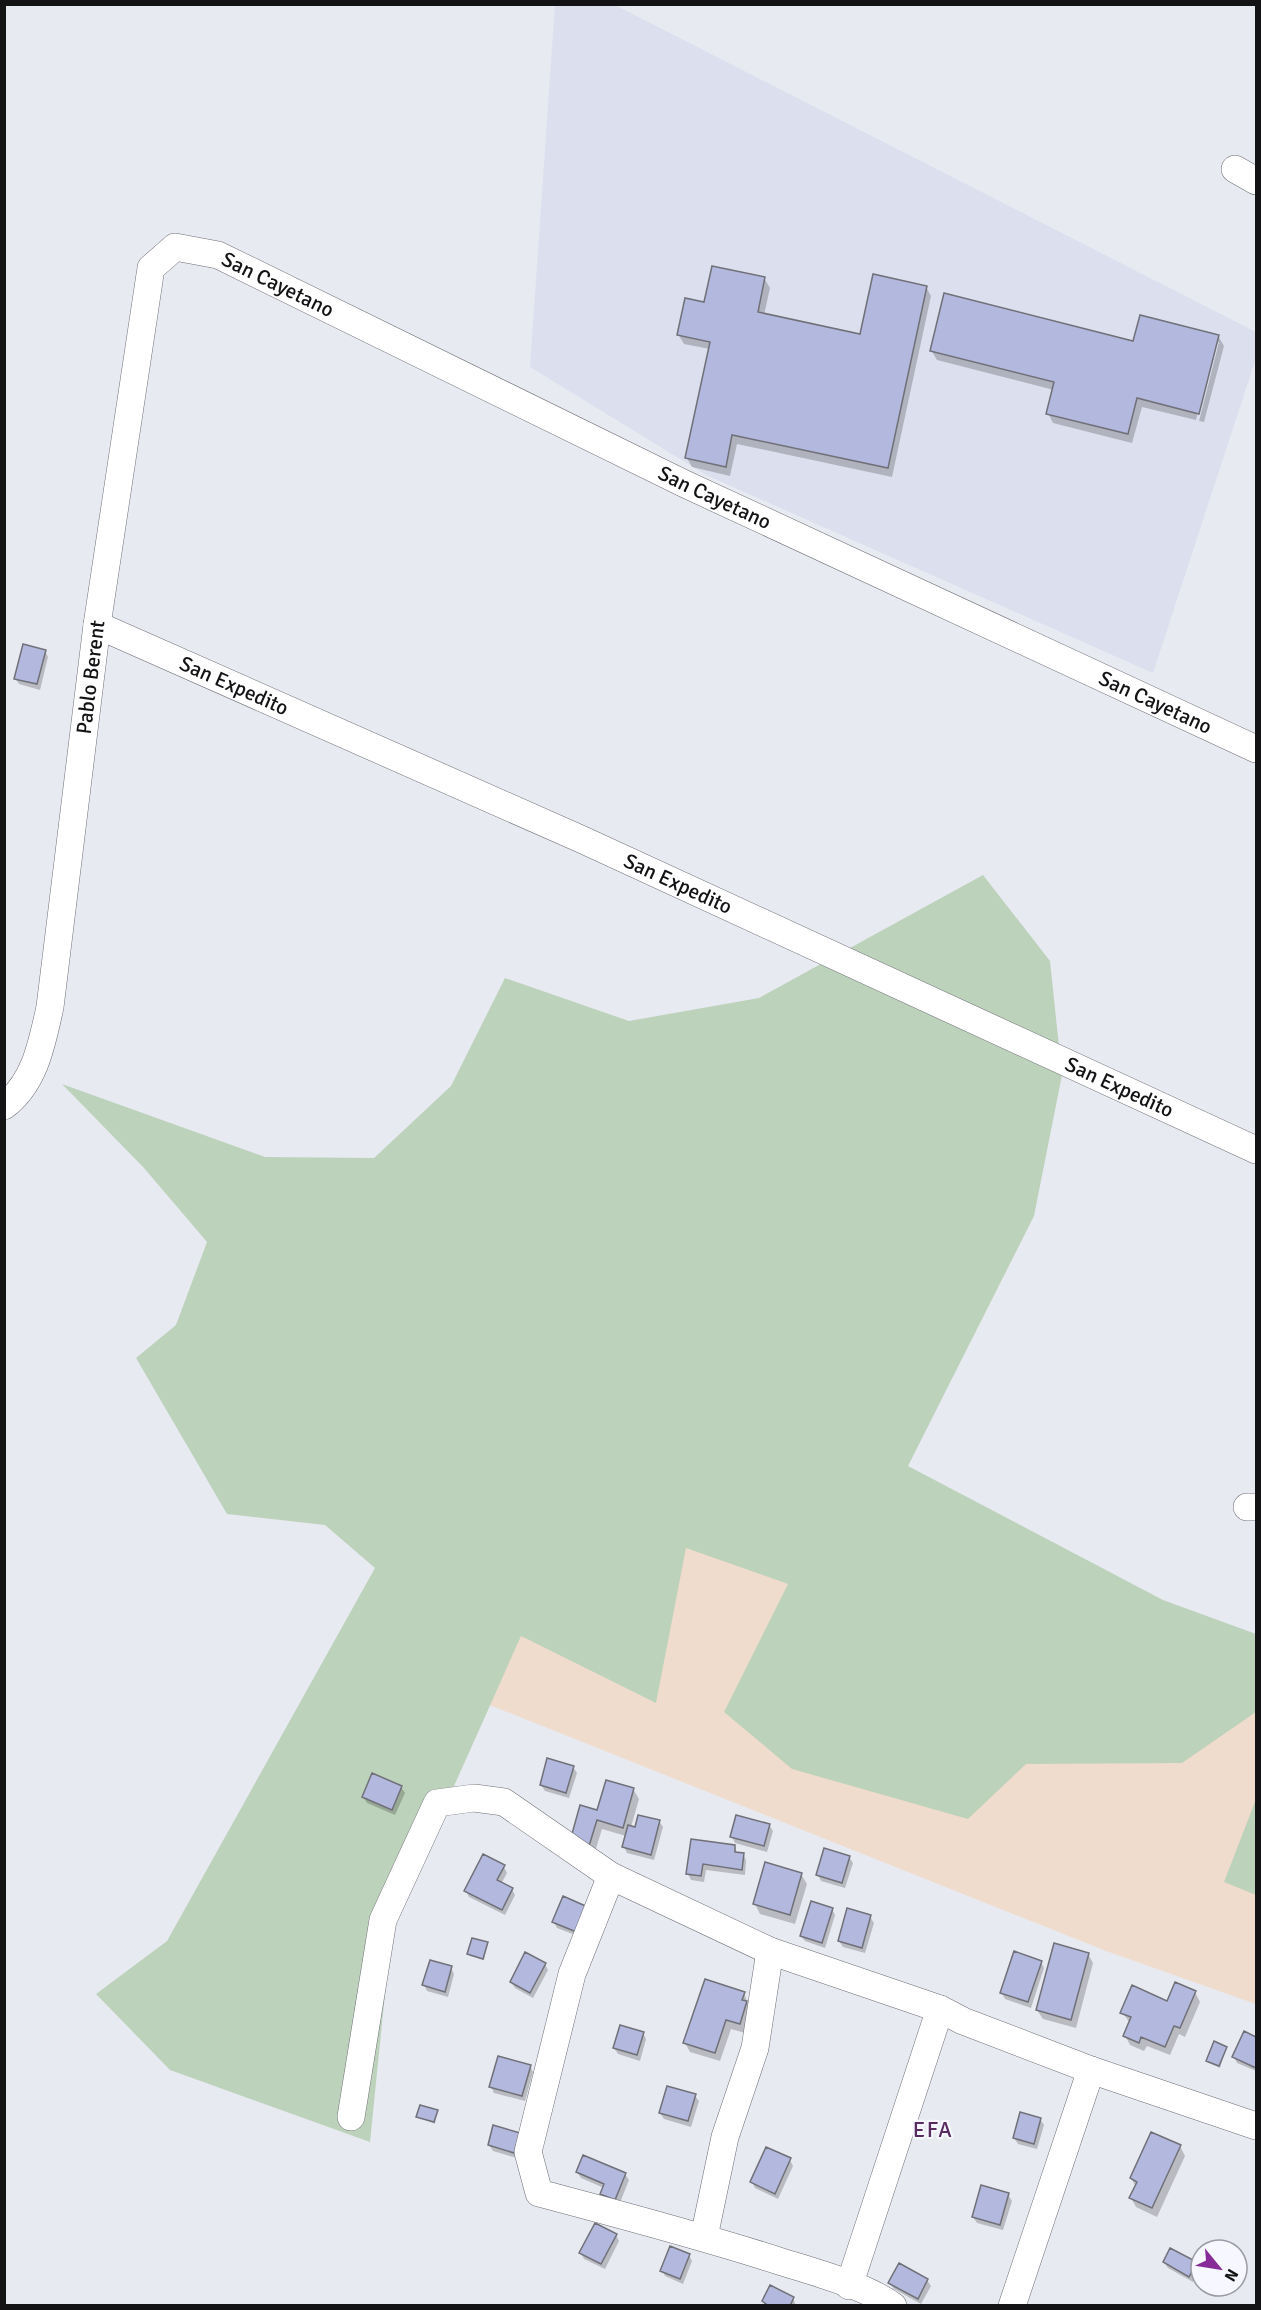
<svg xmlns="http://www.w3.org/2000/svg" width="1261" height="2310" viewBox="0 0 1261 2310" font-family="Signika,sans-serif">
	<rect width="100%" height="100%" fill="#e8eaf2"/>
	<path fill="#dcdfee" d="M555,4L615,5L1256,332V358L1153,673L706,475L530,367Z"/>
	<path fill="#f0dccd" d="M623,1369L1256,1658V2004L1106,1951L472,1698Z"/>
	<path fill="#bdd2bb" d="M983,875L1050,961L1062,1075L1034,1216L908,1466L1163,1600L1256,1634V1712L1182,1763L1026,1764L968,1819L792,1769L724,1712L788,1584L686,1548L656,1703L521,1636L392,1925L370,2142L170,2070L96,1994L167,1941L375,1568L325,1525L227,1514L136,1358L176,1325L207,1242L144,1168L62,1084L265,1157L374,1158L451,1086L505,978L629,1021L759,998Z
		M1256,1799V1895L1224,1882Z"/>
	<path fill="#0003" d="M764,278L770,288L764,315L862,336L926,287L931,296L892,477L737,444L730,476L692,467L687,458L710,349L684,344L678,334Z
		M1218,336L1224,346L1204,422L1199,421L1219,342H1216L1196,420L1142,407L1132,443L1053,423L1048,413L1054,390L937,360L931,350L1134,343Z
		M45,651L48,657L40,690L19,684L15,678Z
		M573,1767L577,1773L569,1798L545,1791L541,1785Z
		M401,1787L405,1793L395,1815L367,1803L363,1797Z
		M633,1789L639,1799L631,1827L636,1828L659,1821L663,1827L654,1860L627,1853L624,1847L626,1836L602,1829L594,1855L577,1850L598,1812Z
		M769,1825L773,1831L767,1852L735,1843L732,1837Z
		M693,1840L734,1846L738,1854H743L746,1860L745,1875L706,1870L704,1882L691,1880L688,1874Z
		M849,1857L853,1863L845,1888L821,1881L818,1875Z
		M504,1867L507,1873L501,1884L512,1889L515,1895L505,1915L469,1897L466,1891Z
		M801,1874L807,1884L795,1924L760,1914L755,1904Z
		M589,1909L583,1938L557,1928L554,1922Z
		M832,1909L835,1915L825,1948L805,1941L801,1936Z
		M870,1917L874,1923L865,1953L843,1947L839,1941Z
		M487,1943L484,1960L470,1956L469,1954Z
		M1088,1954L1093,1963L1076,2028L1043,2019L1037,2010Z
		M1041,1962L1044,1968L1031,2008L1005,1999L1002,1993Z
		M545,1964L548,1970L533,1998L515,1988L511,1982Z
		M451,1968L454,1974L448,1997L427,1991L424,1985Z
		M1195,1992L1200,2002L1185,2037L1179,2034L1170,2055L1147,2046L1144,2051L1130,2045L1125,2035L1130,2023L1122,2012L1168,2002Z
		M744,1993L751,2012L745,2033L731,2029L720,2061L690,2052L685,2043Z
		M643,2033L646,2039L640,2061L618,2054L614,2048Z
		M1244,2033L1256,2039V2071L1237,2063L1234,2057Z
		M1226,2048L1220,2068L1209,2063L1207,2061Z
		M530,2066L533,2072L525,2101L494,2093L491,2087Z
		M695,2096L699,2101L691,2127L664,2119L660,2113Z
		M437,2111L435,2124L418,2117Z
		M1040,2119L1044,2125L1037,2149L1018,2144L1014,2138Z
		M519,2134L517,2158L493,2151L489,2145Z
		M1180,2146L1185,2156L1157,2217L1136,2207L1131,2198L1136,2187L1131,2178Z
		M790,2160L793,2166L778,2199L755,2188L752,2182Z
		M577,2172L625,2174L629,2180L619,2205L605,2200L602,2194L604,2188L581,2178Z
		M1008,2195L1012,2201L1003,2230L977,2223L973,2217Z
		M616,2235L619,2241L605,2269L584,2259L581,2253Z
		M689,2255L692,2261L683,2284L665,2276L662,2270Z
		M1164,2262L1196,2263L1200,2269L1193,2282L1168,2268Z
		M927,2280L931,2286L921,2304L894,2289L890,2283Z
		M793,2298L796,2306H766L763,2301Z"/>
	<path fill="#b3b8df" stroke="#707178" stroke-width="1.5" d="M712,266L765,277L758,312L860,334L873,274L927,286L888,468L732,435L726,467L685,458L710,342L677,335L685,298L704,302Z
		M944,293L1133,341L1140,315L1219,335L1199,414L1137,398L1128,434L1046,414L1054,382L930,351Z
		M23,644L46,650L37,684L14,679Z
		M547,1758L574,1766L566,1793L540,1785Z
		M372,1773L402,1786L392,1810L362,1797Z
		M606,1780L634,1788L623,1828L597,1820L589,1846L570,1841L580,1805L597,1810Z
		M638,1815L660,1820L651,1855L622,1847L628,1825L635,1827Z
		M736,1815L770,1824L764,1846L730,1837Z
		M691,1839L735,1845V1852L744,1853L742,1870L703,1864L701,1876L686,1874Z
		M824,1848L850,1856L842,1883L816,1875Z
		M483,1854L505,1865L497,1880L513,1888L502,1910L464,1891Z
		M765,1862L802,1873L790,1915L753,1904Z
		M563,1896L590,1908L579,1933L552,1922Z
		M811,1901L833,1908L822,1943L800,1936Z
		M847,1908L871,1915L862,1948L838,1941Z
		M472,1938L488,1942L483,1959L467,1954Z
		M1054,1943L1089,1953L1071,2020L1036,2010Z
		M1014,1951L1042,1961L1028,2002L1000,1993Z
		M525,1952L546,1963L530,1993L510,1982Z
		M430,1960L452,1966L445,1992L422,1985Z
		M705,1979L745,1992L742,2000L747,2001L740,2024L726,2020L715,2053L683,2043Z
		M1175,1982L1196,1991L1180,2028L1174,2026L1165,2047L1141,2037L1139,2043L1123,2036L1131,2017L1120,2013L1132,1985L1167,2001Z
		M620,2025L644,2032L637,2055L613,2048Z
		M1244,2031L1256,2037V2068L1232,2057Z
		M1214,2041L1227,2047L1219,2066L1206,2061Z
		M498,2056L531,2065L522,2096L489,2087Z
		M667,2086L696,2094L688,2121L659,2113Z
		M420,2105L438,2110L434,2122L416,2117Z
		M1020,2112L1041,2118L1034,2144L1013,2138Z
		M493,2125L520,2133L514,2153L488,2145Z
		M1151,2132L1181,2145L1152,2208L1129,2198L1137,2182L1130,2178Z
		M766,2147L791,2158L775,2194L750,2182Z
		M583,2155L626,2173L615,2200L600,2194L604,2184L576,2172Z
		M981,2185L1009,2193L1000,2225L972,2217Z
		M595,2223L617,2234L601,2264L579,2253Z
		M670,2246L690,2254L680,2279L660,2271Z
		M1170,2248L1197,2262L1189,2277L1163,2262Z
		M899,2263L928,2279L918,2299L888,2283Z
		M770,2285L794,2297L790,2306H769L762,2301Z"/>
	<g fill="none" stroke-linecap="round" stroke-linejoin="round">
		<g stroke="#6e6f76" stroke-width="28">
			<g id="minor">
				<path d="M1235,169L1256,181"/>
				<path id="s1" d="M97,625L583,840L1256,1150"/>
				<path id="s2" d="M4,1106C35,1083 42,1043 50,1007L97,625L151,268L175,247L218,255L685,484L1256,749"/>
				<path d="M1247,1507H1256"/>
				<path d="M611,1876L572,1974L528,2152L539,2193C621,2215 702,2236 782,2262C814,2272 866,2286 893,2306"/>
				<path d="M351,2117L383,1920L437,1803L474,1798L504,1802L611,1876L770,1951L940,2009L963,2021L1091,2070L1256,2126"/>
				<path d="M704,2237L725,2137L755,2048L770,1951"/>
				<path d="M849,2286L940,2009"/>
				<path d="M1012,2306L1091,2070"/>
			</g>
		</g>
		<use href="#minor" stroke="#fff" stroke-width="27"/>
	</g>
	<g text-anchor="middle" stroke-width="4.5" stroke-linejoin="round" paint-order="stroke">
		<g font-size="21" fill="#131316" stroke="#f6f7ff">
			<text dy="7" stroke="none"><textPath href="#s2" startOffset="1000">San Cayetano</textPath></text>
			<text dy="7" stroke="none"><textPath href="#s2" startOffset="1486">San Cayetano</textPath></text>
			<text dy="7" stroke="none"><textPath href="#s2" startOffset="444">Pablo Berent</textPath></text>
			<text dy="7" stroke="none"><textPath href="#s1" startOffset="150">San Expedito</textPath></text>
			<text dy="7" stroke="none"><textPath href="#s2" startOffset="1972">San Cayetano</textPath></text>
			<text dy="7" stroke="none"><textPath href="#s1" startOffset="636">San Expedito</textPath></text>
			<text dy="7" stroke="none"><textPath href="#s1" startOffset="1122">San Expedito</textPath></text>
		</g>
		<g font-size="22" letter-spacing="1.5" fill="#582c61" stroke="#f6f7ff">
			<text x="933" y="2137">EFA</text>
		</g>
	</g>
	<rect width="1261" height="2310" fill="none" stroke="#131316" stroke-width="12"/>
	<g transform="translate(1219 2268) rotate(120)"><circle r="28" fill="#f6f7ff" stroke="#9b9ca2" stroke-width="1.5"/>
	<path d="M0-4.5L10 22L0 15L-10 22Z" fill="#862b97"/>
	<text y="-9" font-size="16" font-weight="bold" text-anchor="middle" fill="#131316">N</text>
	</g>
</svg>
